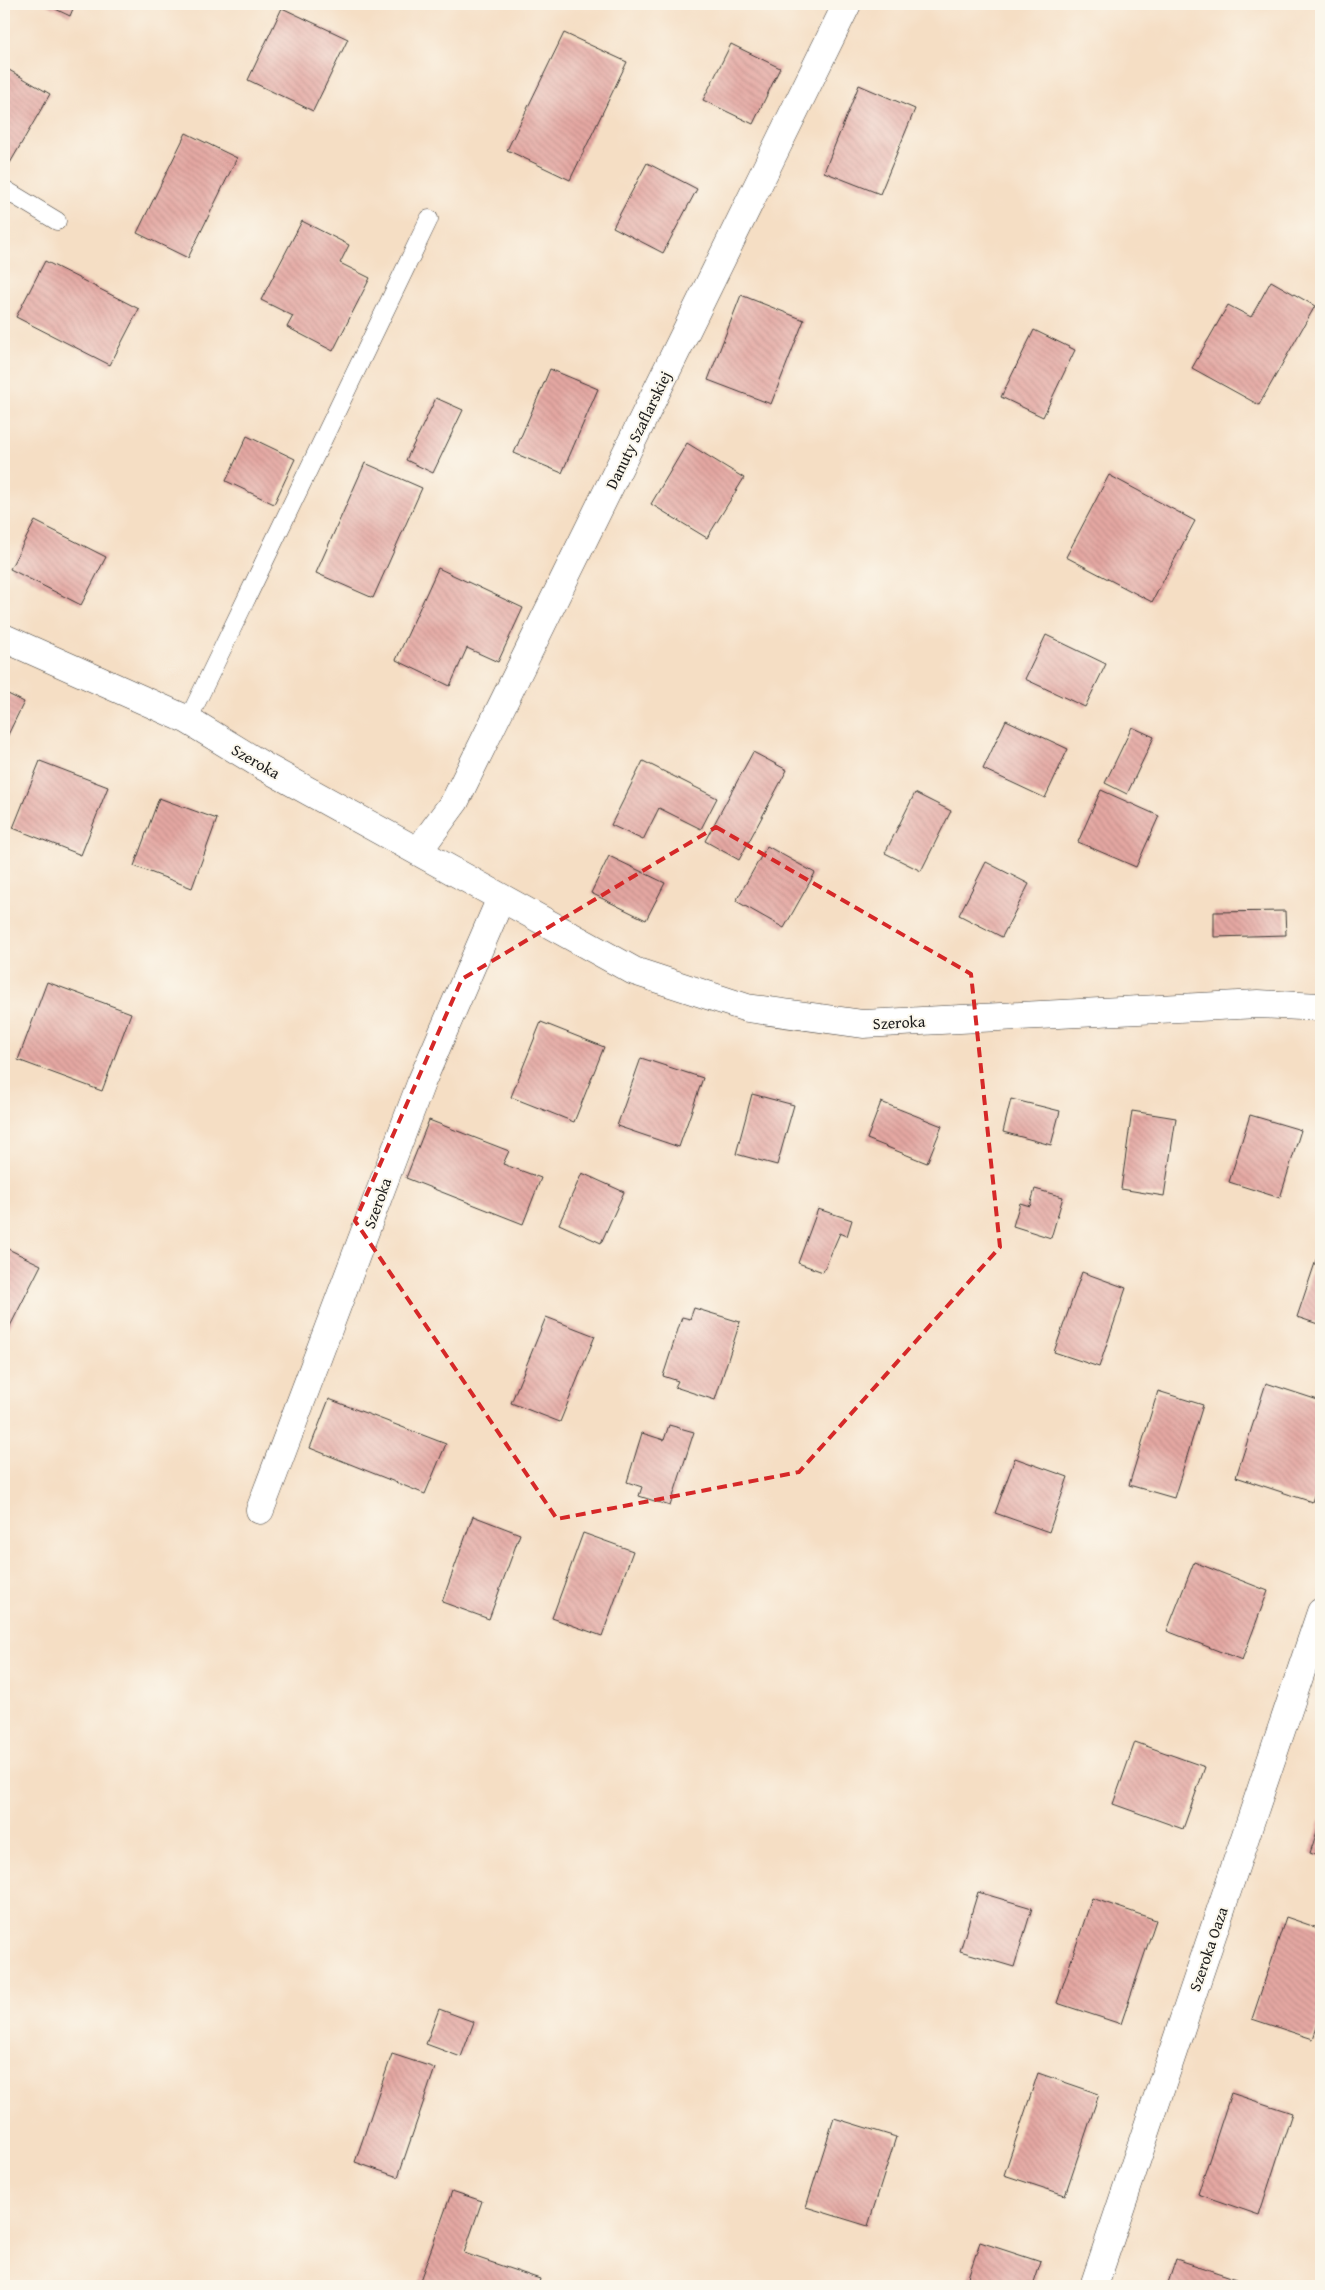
<svg xmlns="http://www.w3.org/2000/svg" width="1325" height="2290" viewBox="0 0 1325 2290" font-family="'Gentium Book Plus',serif">
	<defs>
		<pattern id="building-back-hatch" width="6" height="6" patternUnits="userSpaceOnUse" patternTransform="scale(1.25)"><rect width="6" height="6" fill="#e4a7a2"/><path d="M-1 5l2 2M0 0l6 6M5-1l2 2" fill="none" stroke="#c38f8b"/></pattern>
	</defs>
	<rect width="100%" height="100%" fill="#fbf7ec"/>
	<filter id="ink" filterUnits="userSpaceOnUse"><feTurbulence type="fractalNoise" baseFrequency=".02" numOctaves="2"/><feDisplacementMap in="SourceGraphic" scale="10" xChannelSelector="R" yChannelSelector="G"/><feConvolveMatrix kernelMatrix="1 2 1 2 8 2 1 2 1" color-interpolation-filters="sRGB"/></filter>
	<filter id="wash" filterUnits="userSpaceOnUse"><feTurbulence type="fractalNoise" baseFrequency=".0096" numOctaves="4" result="noise"/><feDisplacementMap in="SourceGraphic" scale="20" xChannelSelector="R" yChannelSelector="G"/><feGaussianBlur stdDeviation="1.12" result="paint"/><feColorMatrix in="noise" values="0 0 0 0 0 0 0 0 0 0 0 0 0 0 0 0 0 1.4 0 .05"/><feComposite in="paint" operator="in"/></filter>
	<g filter="url(#wash)">
		<rect width="100%" height="100%" fill="#f5dec4"/>
		<g id="blocks">
			<path fill="url(#building-back-hatch)" d="M45,4H75L70,16Z
				M282,8L348,39L313,111L248,80Z
				M564,33L627,62L570,180L507,150Z
				M731,44L780,68L753,124L703,100Z
				M4,67L50,94L10,163L4,159Z
				M859,85L915,109L880,194L824,172Z
				M186,133L237,158L188,258L137,233Z
				M647,163L697,189L663,253L613,227Z
				M302,221L349,245L340,263L370,278L333,351L287,327L293,316L261,300Z
				M45,261L139,309L110,365L16,317Z
				M1271,281L1315,306L1259,405L1192,368L1228,305L1251,317Z
				M741,295L804,320L771,404L708,380Z
				M1034,330L1075,350L1043,417L1001,397Z
				M550,369L598,389L562,473L514,453Z
				M436,398L463,410L433,473L406,460Z
				M247,436L295,459L274,504L226,481Z
				M687,443L744,478L707,538L651,504Z
				M365,463L422,488L373,598L316,573Z
				M1109,475L1195,521L1152,602L1066,557Z
				M35,521L106,557L81,605L10,569Z
				M438,568L523,608L498,662L467,648L450,686L396,660Z
				M1046,635L1106,664L1085,707L1025,679Z
				M4,692L24,702L4,743Z
				M1006,720L1068,749L1045,798L983,769Z
				M1132,727L1154,737L1127,794L1105,783Z
				M753,752L787,770L739,860L705,841Z
				M40,761L108,787L81,855L13,828Z
				M643,761L717,798L701,829L659,808L643,840L611,825Z
				M1101,790L1159,816L1136,867L1078,842Z
				M915,793L951,811L921,871L885,853Z
				M159,798L217,819L192,888L134,866Z
				M767,846L815,873L784,928L736,901Z
				M609,856L665,883L646,920L591,893Z
				M986,862L1029,884L1002,937L959,915Z
				M1285,911L1286,935L1214,937V912Z
				M47,982L131,1013L102,1091L18,1060Z
				M541,1022L604,1047L574,1122L511,1097Z
				M641,1058L703,1078L679,1147L617,1126Z
				M752,1094L794,1105L777,1165L736,1154Z
				M1011,1099L1060,1111L1051,1145L1003,1132Z
				M881,1102L942,1126L927,1163L867,1139Z
				M1132,1111L1176,1118L1164,1196L1121,1189Z
				M1250,1115L1301,1130L1280,1198L1229,1182Z
				M429,1120L509,1151L503,1164L541,1178L523,1224L406,1178Z
				M582,1173L624,1192L601,1243L559,1224Z
				M1035,1189L1063,1197L1051,1238L1013,1226L1020,1203L1030,1206Z
				M818,1209L852,1220L847,1236L840,1233L823,1272L798,1263Z
				M1321,1245V1325L1297,1317Z
				M4,1247L41,1265L4,1338Z
				M1082,1272L1126,1288L1099,1367L1054,1352Z
				M694,1308L740,1322L715,1400L675,1387L678,1381L663,1376L682,1317L690,1319Z
				M546,1317L595,1336L560,1422L511,1403Z
				M1266,1383L1321,1401V1474L1312,1502L1236,1477Z
				M1158,1391L1203,1405L1174,1498L1129,1485Z
				M329,1399L446,1444L425,1494L310,1448Z
				M669,1425L694,1432L670,1506L639,1496L642,1487L627,1482L642,1433L664,1440Z
				M1015,1458L1068,1477L1049,1532L995,1513Z
				M473,1516L520,1534L489,1619L442,1602Z
				M583,1533L633,1551L602,1636L552,1618Z
				M1194,1562L1268,1591L1242,1660L1167,1631Z
				M1135,1742L1205,1767L1183,1829L1113,1804Z
				M1321,1819V1857L1310,1853Z
				M978,1892L1032,1908L1014,1967L960,1951Z
				M1092,1898L1156,1920L1121,2024L1057,2003Z
				M1286,1917L1321,1929V2015L1313,2039L1252,2019Z
				M439,2009L474,2022L461,2057L426,2044Z
				M392,2054L435,2068L398,2177L355,2162Z
				M1038,2073L1099,2094L1065,2195L1004,2175Z
				M1231,2093L1292,2113L1259,2215L1198,2194Z
				M834,2118L896,2137L868,2226L806,2207Z
				M452,2191L482,2201L464,2253L540,2279L538,2286H418Z
				M980,2242L1041,2262L1033,2286H965Z
				M1176,2259L1237,2279L1235,2286H1167Z
				M1321,2272V2286H1316L1319,2277Z"/>
		</g>
	</g>
	<g filter="url(#ink)">
		<use href="#blocks" fill-opacity="0" stroke="#3d3935" stroke-width="1"/>
		<g fill="none" stroke-linecap="round" stroke-linejoin="round">
			<g stroke="#3d3935" stroke-width="19">
				<path id="lane" d="M4,189L57,221
					M188,720L429,219"/>
			</g>
			<g stroke="#3d3935" stroke-width="29">
				<path id="street" d="M4,638L188,720L265,767L634,971L747,1008L863,1024L1258,1004L1321,1007
					M419,850L455,801L847,4
					M260,1510L421,1083L501,898
					M1094,2286L1321,1612"/>
			</g>
			<use href="#lane" stroke="#fff" stroke-width="18"/>
			<use href="#street" stroke="#fff" stroke-width="28"/>
		</g>
	</g>
	<path fill="none" stroke="#d62828" stroke-width="4" stroke-dasharray="10 6" stroke-linejoin="round" d="M716,827L971,974L1000,1247L799,1472L557,1519L355,1221L462,979Z"/>
	<g text-anchor="middle" stroke-width="4" stroke-linejoin="round" paint-order="stroke">
		<g font-size="16" fill="#1c1c1c" stroke="#fbf7ec">
			<text transform="translate(638 430) rotate(-64)" y="6">Danuty Szaflarskiej</text>
			<text transform="translate(256 761) rotate(30)" y="6">Szeroka</text>
			<text transform="translate(899 1022) rotate(-3)" y="6">Szeroka</text>
			<text transform="translate(377 1203) rotate(-70)" y="6">Szeroka</text>
			<text transform="translate(1208 1949) rotate(-71)" y="6">Szeroka Oaza</text>
		</g>
	</g>
	<rect width="1325" height="2290" fill="none" stroke="#fbf7ec" stroke-width="20"/>
</svg>
